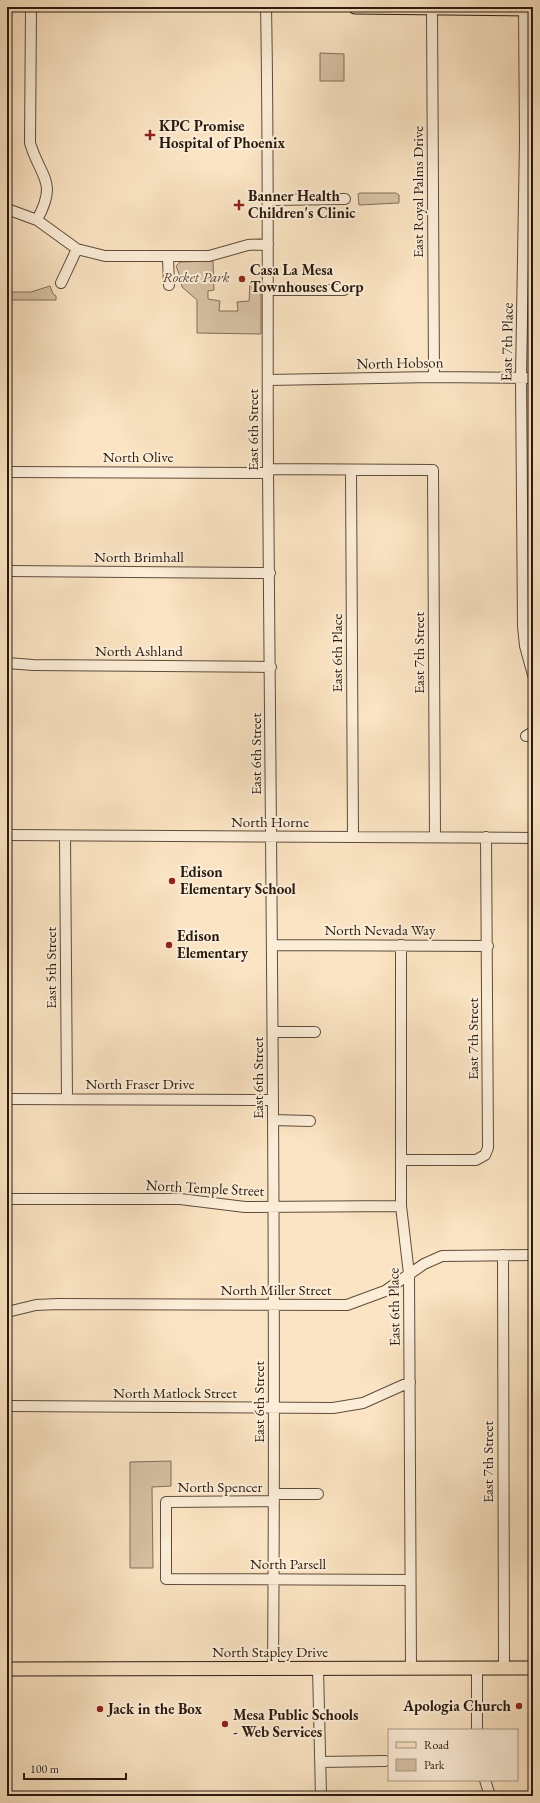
<svg xmlns="http://www.w3.org/2000/svg" width="540" height="1803" viewBox="0 0 540 1803" font-family="'EB Garamond',serif">
	<rect width="100%" height="100%" fill="#fbe4c3"/>
	<filter id="stains"><feTurbulence type="fractalNoise" baseFrequency=".005" numOctaves="4"/><feColorMatrix values="0 0 0 0 .2 0 0 0 0 .09 0 0 0 0 .02 0 0 0 .5 -.17"/></filter>
	<radialGradient id="worn" r=".72"><stop offset=".6" stop-color="#630" stop-opacity="0"/><stop offset="1" stop-color="#630" stop-opacity=".3"/></radialGradient>
	<path fill="#d7c2a4" stroke="#806e59" d="M320,53L344,54V81H320Z
		M360,193H396L399,195V203L359,205L358,194Z
		M213,261L214,290L208,291V299L220,301L219,311H238L237,302L249,301L250,283H261V334L197,333V300L182,287L181,279L176,266L180,262Z
		M50,286L53,294L56,296V300H7V292H31Z
		M171,1461V1486L152,1487L153,1568H130V1462Z"/>
	<g fill="none" stroke-linecap="round" stroke-linejoin="round">
		<g stroke="#5e4c3b" stroke-width="12">
			<path id="minor" d="M31,7L30,143C41,179 58,181 37,220
				M266,7C269,160 267,313 268,466C271,867 276,1268 273,1668
				M432,8L434,377
				M524,9L525,140L521,377L523,626L525,646L533,675
				M269,200L345,199
				M7,209L37,220L77,249L105,256H209L248,245L268,244
				M168,257L169,285
				M61,283L77,249
				M268,290H344
				M268,380L434,377L533,378
				M268,469L433,470L435,837
				M351,470L353,837
				M7,472L268,473
				M7,571L270,573
				M7,663L33,665L271,667
				M526,736L533,732
				M7,835L533,838
				M65,836L67,1099
				M273,945L488,946
				M401,945V1206L409,1274L411,1668
				M273,1032H315
				M7,1099L273,1100
				M273,1120L310,1121
				M401,1160H476L485,1155L488,1148L486,837
				M7,1199H180L245,1207L401,1206
				M503,1255L504,1668
				M7,1312L36,1305L58,1304L347,1305L385,1291L424,1264L442,1256L533,1255
				M7,1406L333,1408L363,1403L410,1382
				M274,1494H318
				M274,1501L166,1502V1579L410,1580
				M318,1668L321,1796
				M477,1730V1668
				M320,1762L385,1761
				M485,1780L490,1796"/>
		</g>
		<g stroke="#291a0e" stroke-width="15">
			<path id="major" d="M355,7L533,9
				M7,1669L533,1668"/>
		</g>
		<use href="#minor" stroke="#fcedd8" stroke-width="10"/>
		<use href="#major" stroke="#fbe4c3" stroke-width="13"/>
	</g>
	<g fill="#8f2418" stroke="#fcedd8" stroke-width="1.5">
		<path d="M148 129h4v4h4v4h-4v4h-4v-4h-4v-4h4z"/>
		<path d="M237 199h4v4h4v4h-4v4h-4v-4h-4v-4h4z"/>
		<circle cx="242" cy="279" r="4"/>
		<circle cx="172" cy="881" r="4"/>
		<circle cx="169" cy="945" r="4"/>
		<circle cx="519" cy="1706" r="4"/>
		<circle cx="100" cy="1709" r="4"/>
		<circle cx="225" cy="1724" r="4"/>
	</g>
	<g text-anchor="middle" stroke-width="4" stroke-linejoin="round" paint-order="stroke">
		<g font-size="15" font-weight="bold" fill="#291a0e" stroke="#fcedd8" text-anchor="start">
			<text x="159" y="131">KPC Promise<tspan x="159" dy="17">Hospital of Phoenix</tspan></text>
			<text x="248" y="201">Banner Health<tspan x="248" dy="17">Children's Clinic</tspan></text>
			<text x="250" y="275">Casa La Mesa<tspan x="250" dy="17">Townhouses Corp</tspan></text>
			<text x="180" y="877">Edison<tspan x="180" dy="17">Elementary School</tspan></text>
			<text x="177" y="941">Edison<tspan x="177" dy="17">Elementary</tspan></text>
			<text x="511" y="1711" text-anchor="end">Apologia Church</text>
			<text x="108" y="1714">Jack in the Box</text>
			<text x="233" y="1720">Mesa Public Schools<tspan x="233" dy="17">- Web Services</tspan></text>
		</g>
		<g font-size="15" fill="#291a0e" stroke="#fcedd8">
			<text transform="translate(418 192) rotate(-90)" y="5">East Royal Palms Drive</text>
			<text transform="translate(507 342) rotate(-89)" y="5">East 7th Place</text>
			<text transform="translate(400 363) rotate(-1)" y="5">North Hobson</text>
			<text transform="translate(253 430) rotate(-90)" y="5">East 6th Street</text>
			<text x="138" y="462">North Olive</text>
			<text x="139" y="562">North Brimhall</text>
			<text x="139" y="656">North Ashland</text>
			<text transform="translate(337 653) rotate(-90)" y="5">East 6th Place</text>
			<text transform="translate(419 653) rotate(-90)" y="5">East 7th Street</text>
			<text transform="translate(256 754) rotate(-90)" y="5">East 6th Street</text>
			<text x="270" y="827">North Horne</text>
			<text x="380" y="935">North Nevada Way</text>
			<text transform="translate(51 968) rotate(-90)" y="5">East 5th Street</text>
			<text transform="translate(473 1039) rotate(-90)" y="5">East 7th Street</text>
			<text transform="translate(258 1078) rotate(-90)" y="5">East 6th Street</text>
			<text x="140" y="1089">North Fraser Drive</text>
			<text transform="translate(205 1188) rotate(3)" y="5">North Temple Street</text>
			<text x="276" y="1295">North Miller Street</text>
			<text transform="translate(394 1307) rotate(-91)" y="5">East 6th Place</text>
			<text x="175" y="1398">North Matlock Street</text>
			<text transform="translate(259 1402) rotate(-90)" y="5">East 6th Street</text>
			<text transform="translate(488 1462) rotate(-90)" y="5">East 7th Street</text>
			<text x="220" y="1492">North Spencer</text>
			<text x="288" y="1569">North Parsell</text>
			<text x="270" y="1657">North Stapley Drive</text>
		</g>
		<g font-size="15" font-style="italic" fill="#5d4c3b" stroke="#fcedd8">
			<text x="196" y="282">Rocket Park</text>
		</g>
	</g>
	<rect width="540" height="1803" fill="none" stroke="#fbe4c3" stroke-width="24"/>
	<rect x="8" y="8" width="524" height="1787" fill="none" stroke="#291a0e" stroke-width="2"/>
	<rect x="12" y="12" width="516" height="1779" fill="none" stroke="#291a0e"/>
	<rect x="388" y="1729" width="130" height="52" fill="#fcedd8" stroke="#a89987"/>
	<rect x="396" y="1742" width="20" height="6" fill="#fbe4c3" stroke="#a89987"/>
	<text x="424" y="1749" font-size="12" fill="#291a0e">Road</text>
	<rect x="396" y="1759" width="20" height="12" fill="#d7c2a4" stroke="#a89987"/>
	<text x="424" y="1769" font-size="12" fill="#291a0e">Park</text>
	<path d="M24 1773v6h102v-6" fill="none" stroke="#291a0e" stroke-width="2"/>
	<text x="30" y="1773" font-size="12" fill="#291a0e" stroke="#fcedd8" stroke-width="3" paint-order="stroke">100 m</text>
	<rect width="100%" height="100%" filter="url(#stains)"/>
	<rect width="100%" height="100%" fill="url(#worn)"/>
</svg>
